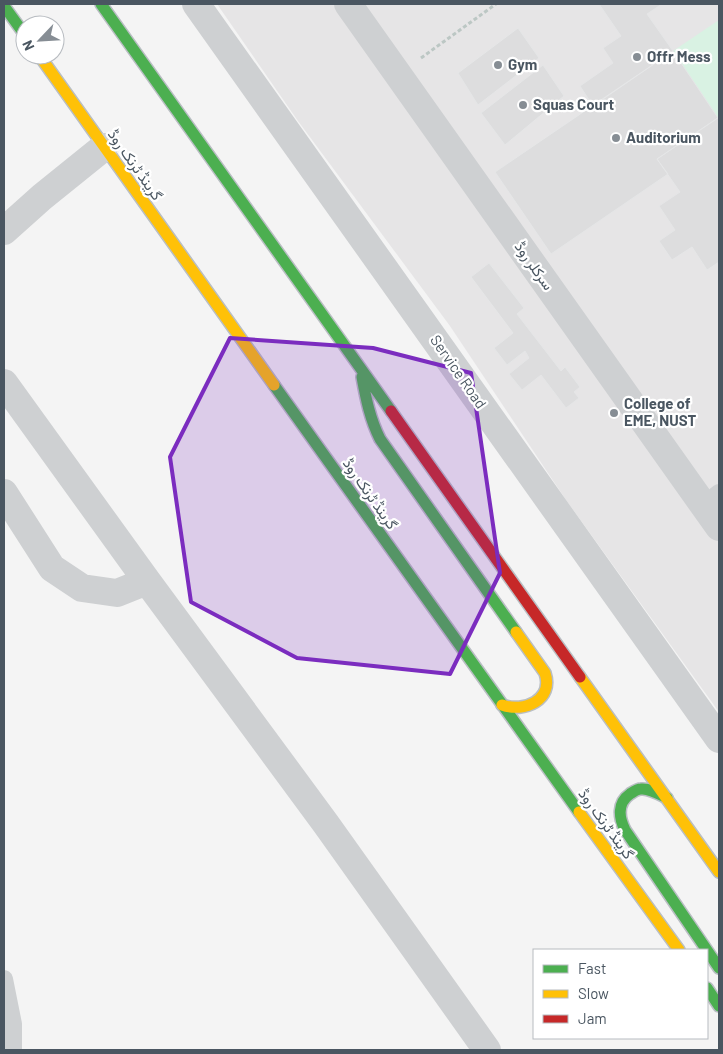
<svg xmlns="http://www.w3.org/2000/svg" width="723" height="1054" viewBox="0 0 723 1054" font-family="Barlow,Vazirmatn,sans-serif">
	<rect width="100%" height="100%" fill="#f4f4f4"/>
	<path fill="#e6e5e6" d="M217,4H719V712L566,500L450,326L298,121Z"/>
	<path fill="#d9f2e3" d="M719,20V117L718,118L673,51Z"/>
	<path fill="#ddddde" stroke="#e5e6e7" d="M599,4H662L647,14L673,51L593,106L580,86L613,63L603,48L621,36Z
		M518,28L539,58L478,105L458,73Z
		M673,51L718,118L657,159L668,174L551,254L495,172Z
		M543,65L564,96L505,145L481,113Z
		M719,117V262L707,270L692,247L672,260L659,241L675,230L659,206L680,192L657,159Z
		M489,263L524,308L517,314L561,371L565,367L580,387L574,392L579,398L566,408L541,375L522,390L509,374L529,358L525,351L507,365L494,348L513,333L471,277Z"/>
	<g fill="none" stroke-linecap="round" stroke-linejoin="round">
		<g stroke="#b9bec3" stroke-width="14">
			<path id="fast" d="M101,4L391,411
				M4,6L25,35
				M362,377C366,399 370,419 380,439L516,632
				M274,385L579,812
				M667,798C659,794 649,788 641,789C637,789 633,792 630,794C617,803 619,818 625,830L719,968
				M707,988L719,1006"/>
		</g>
		<g stroke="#b9bec3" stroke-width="14">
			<path id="slow" d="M39,55L274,385
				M580,677L719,872
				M502,705C524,713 554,700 545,673L516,632
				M579,812L679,950"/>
		</g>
		<g stroke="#b9bec3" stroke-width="14">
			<path id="jam" d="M391,411L580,677"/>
		</g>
		<path stroke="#bcc7c4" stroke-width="3" stroke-dasharray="4 2.5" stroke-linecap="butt" d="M421,58L496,4"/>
		<path stroke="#ced0d2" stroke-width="18" d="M704,505L719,493
			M4,979L13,1024V1050"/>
		<path stroke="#ced0d2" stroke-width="28" d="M196,4L719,739
			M348,4L719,527
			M4,231L42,197L104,147
			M4,383L147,581L326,824L487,1050
			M4,493L52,568L82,588L117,593L147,581"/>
		<use href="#fast" stroke="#4caf50" stroke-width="11"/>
		<use href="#slow" stroke="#ffc107" stroke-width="11"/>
		<use href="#jam" stroke="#c62828" stroke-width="11"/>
	</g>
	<path fill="#7b2cbf" fill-opacity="0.2" stroke="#7b2cbf" stroke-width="4" stroke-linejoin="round" d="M230,338L373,348L471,373L500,573L450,674L297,658L191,602L170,457Z"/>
	<g fill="#868d94" stroke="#fff" stroke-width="2">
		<circle cx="637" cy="57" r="5"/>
		<circle cx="498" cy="65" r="5"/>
		<circle cx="523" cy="105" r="5"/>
		<circle cx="616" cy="138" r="5"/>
		<circle cx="614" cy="413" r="5"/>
	</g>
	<g text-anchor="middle" stroke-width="4.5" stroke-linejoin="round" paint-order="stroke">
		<g font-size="15" font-weight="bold" fill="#4a5661" stroke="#fff" text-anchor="start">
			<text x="647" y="62">Offr Mess</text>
			<text x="508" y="70">Gym</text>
			<text x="533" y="110">Squas Court</text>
			<text x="626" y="143">Auditorium</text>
			<text x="624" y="409">College of<tspan x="624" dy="17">EME, NUST</tspan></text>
		</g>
		<g font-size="15" fill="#4a5661" stroke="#fff">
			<text transform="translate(135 165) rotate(55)" y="5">گرینڈ ٹرنک روڈ</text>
			<text transform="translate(534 266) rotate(55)" y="5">سرکلر روڈ</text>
			<text transform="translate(458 372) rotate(55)" y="5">Service Road</text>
			<text transform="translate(370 494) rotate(55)" y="5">گرینڈ ٹرنک روڈ</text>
			<text transform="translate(606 824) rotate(54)" y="5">گرینڈ ٹرنک روڈ</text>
		</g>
	</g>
	<rect width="723" height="1054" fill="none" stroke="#4a5661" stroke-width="10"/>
	<rect x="533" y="949" width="175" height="90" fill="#ffffff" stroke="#b7bbc0"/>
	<rect x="543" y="965" width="25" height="8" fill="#4caf50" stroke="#b7bbc0"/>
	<text x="578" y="974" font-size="15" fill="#4a5661">Fast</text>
	<rect x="543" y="990" width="25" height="8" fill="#ffc107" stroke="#b7bbc0"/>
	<text x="578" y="999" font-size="15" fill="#4a5661">Slow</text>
	<rect x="543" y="1015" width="25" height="8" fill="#c62828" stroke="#b7bbc0"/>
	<text x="578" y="1024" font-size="15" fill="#4a5661">Jam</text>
	<g transform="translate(40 40) rotate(245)"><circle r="24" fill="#ffffff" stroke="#b7bbc0"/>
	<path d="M0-4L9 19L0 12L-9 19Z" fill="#868d94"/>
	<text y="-8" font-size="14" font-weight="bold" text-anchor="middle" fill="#4a5661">N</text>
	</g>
</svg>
